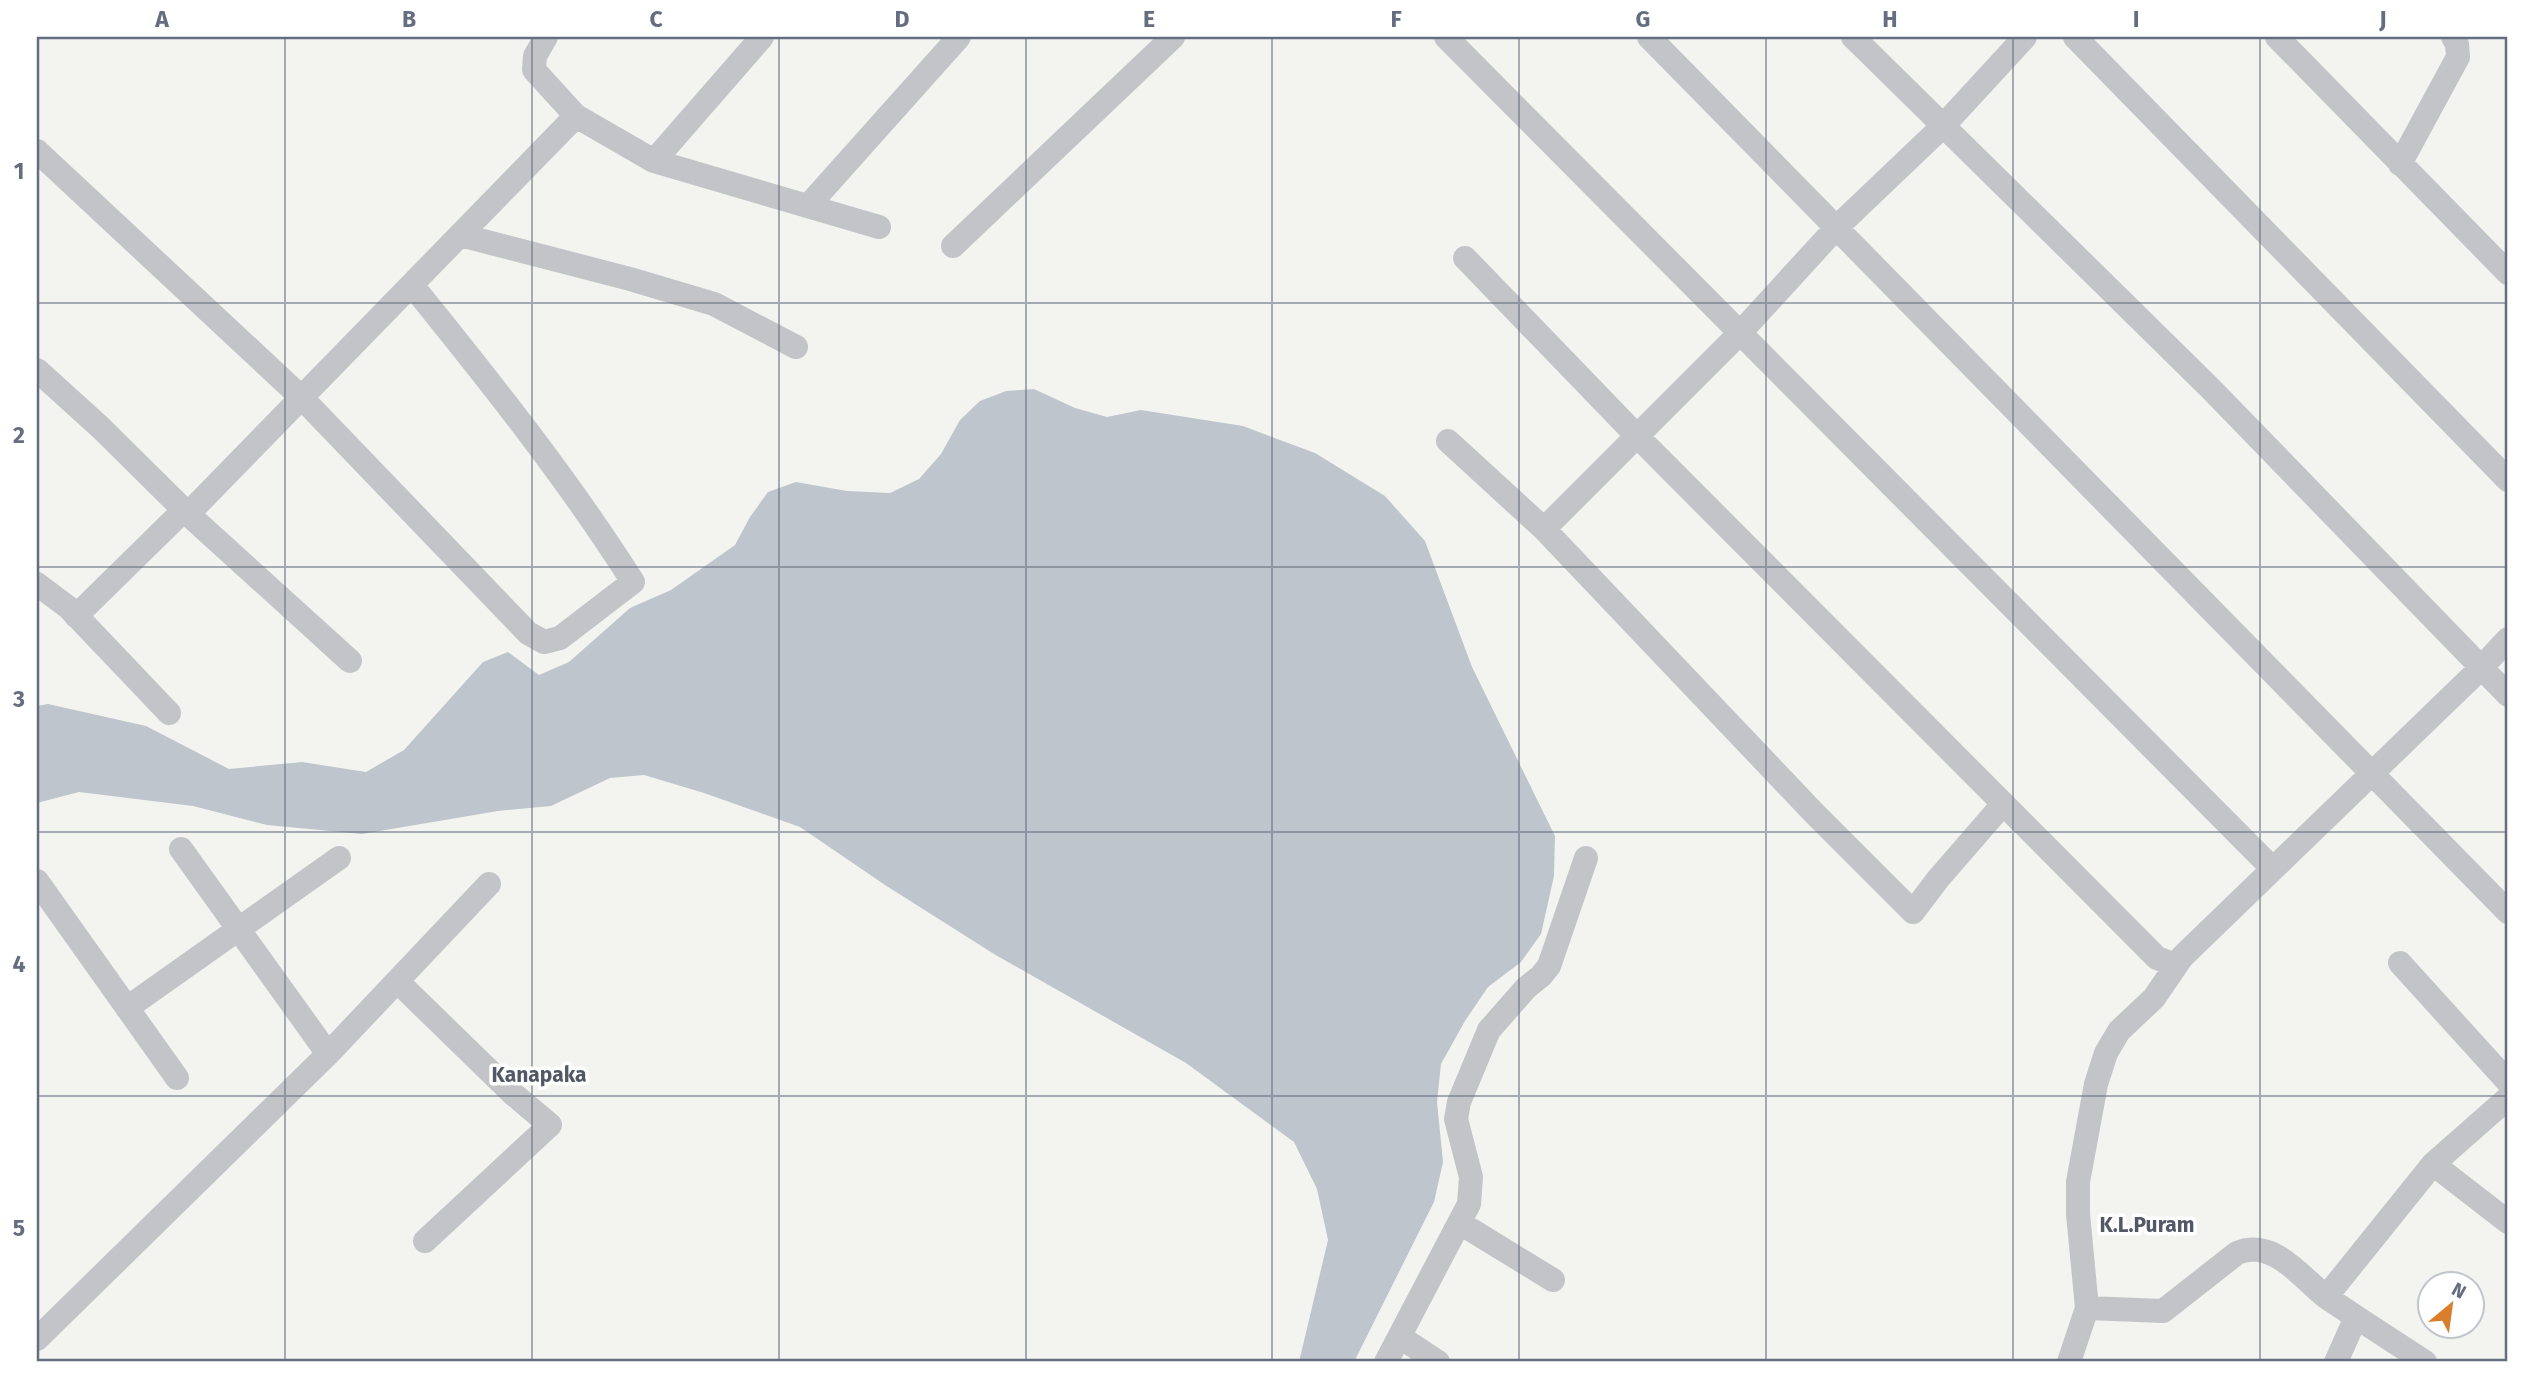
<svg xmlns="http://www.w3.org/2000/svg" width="2545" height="1399" viewBox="0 0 2545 1399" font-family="'Fira Sans',sans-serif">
	<rect width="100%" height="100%" fill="#f3f4f0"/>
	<path fill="#bfc5cc" d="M1034,389L1075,408L1107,417L1141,410L1243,426L1315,453L1385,496L1425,541L1472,667L1555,836L1554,876L1541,934L1521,962L1488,987L1465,1021L1441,1064L1437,1102L1443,1162L1434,1202L1354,1362H1299L1328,1240L1317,1189L1294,1142L1186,1063L994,954L885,885L800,827L704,793L644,775L610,778L551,806L498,811L362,834L267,825L193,806L79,792L37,803V706L48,704L146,726L229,769L302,762L366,772L404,750L483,662L508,652L539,675L569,662L630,608L671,590L735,545L750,517L768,492L796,482L847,491L890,493L919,479L941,454L960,420L980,401L1006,391Z"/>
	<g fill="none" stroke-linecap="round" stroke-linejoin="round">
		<path stroke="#c2c4c8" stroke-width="24" d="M1446,37L2273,869
			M1649,37L2508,912
			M1853,37L2211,389L2508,695
			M2075,37L2508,480
			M2277,37L2508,273
			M576,116L654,161L879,227
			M37,151L302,398L528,633L544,642L560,638L633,582C569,481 495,388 420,295
			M654,161L762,37
			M2400,164L2458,57L2457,44L2453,37
			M808,206L959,37
			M460,235L630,279L714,304L796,347
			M953,246L1173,37
			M1465,258L1636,435L2152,953L2157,958L2175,965
			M37,370L100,427L188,514L350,661
			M1448,441L1544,529L1814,813L1913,912L1938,879L2003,804
			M188,514L576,116L534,70L535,56L546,37
			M1544,529L1739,334L1836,228L1943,126L2025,37
			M37,584L69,608L169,713
			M76,616L184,510
			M181,849L328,1054
			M37,881L177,1078
			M2400,963L2508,1082
			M397,981L512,1093L550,1125L425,1241
			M127,1008L339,858
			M2433,1164L2508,1222
			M1460,1223L1553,1280
			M2087,1308L2163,1311L2237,1253C2273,1238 2300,1276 2326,1297
			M2356,1317L2425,1362
			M1400,1337L1438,1362
			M37,1339L328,1054L489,884
			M1386,1362L1469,1204L1471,1177L1456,1119L1459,1102L1489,1030L1526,988L1541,976L1549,966L1586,858
			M2069,1362L2087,1308L2078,1214V1182L2096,1084L2106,1053L2119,1031L2154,998L2182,957L2481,668L2508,639
			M2336,1362L2356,1317L2326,1297L2433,1164L2508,1098"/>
	</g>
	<path fill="none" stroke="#656d80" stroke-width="2" stroke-opacity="0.55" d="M285,37V1362M532,37V1362M779,37V1362M1026,37V1362M1272,37V1362M1519,37V1362M1766,37V1362M2013,37V1362M2260,37V1362M37,303H2508M37,567H2508M37,832H2508M37,1096H2508"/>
	<g text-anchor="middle" stroke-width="7" stroke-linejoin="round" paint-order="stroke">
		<g font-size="21" font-weight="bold" fill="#525865" stroke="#fff">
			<text x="539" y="1082">Kanapaka</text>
			<text x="2147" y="1232">K.L.Puram</text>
		</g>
	</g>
	<rect width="2545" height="1399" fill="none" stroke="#ffffff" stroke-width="77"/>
	<g transform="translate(2451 1305) rotate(29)"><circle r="33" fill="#ffffff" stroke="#c1c5cc" stroke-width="2"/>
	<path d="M0-5L12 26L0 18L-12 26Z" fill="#d87e2c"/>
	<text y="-10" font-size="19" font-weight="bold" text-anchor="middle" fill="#656d80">N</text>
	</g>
	<rect x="38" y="38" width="2468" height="1322" fill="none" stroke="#656d80" stroke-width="2.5"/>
	<g font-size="23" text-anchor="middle" font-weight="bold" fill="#656d80">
		<text x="162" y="27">A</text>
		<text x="409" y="27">B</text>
		<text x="656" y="27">C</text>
		<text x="902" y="27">D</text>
		<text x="1149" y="27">E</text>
		<text x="1396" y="27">F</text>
		<text x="1643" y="27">G</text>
		<text x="1890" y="27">H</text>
		<text x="2136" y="27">I</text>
		<text x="2383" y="27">J</text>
		<text x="19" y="179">1</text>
		<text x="19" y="443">2</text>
		<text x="19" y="707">3</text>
		<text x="19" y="972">4</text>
		<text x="19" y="1236">5</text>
	</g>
</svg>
